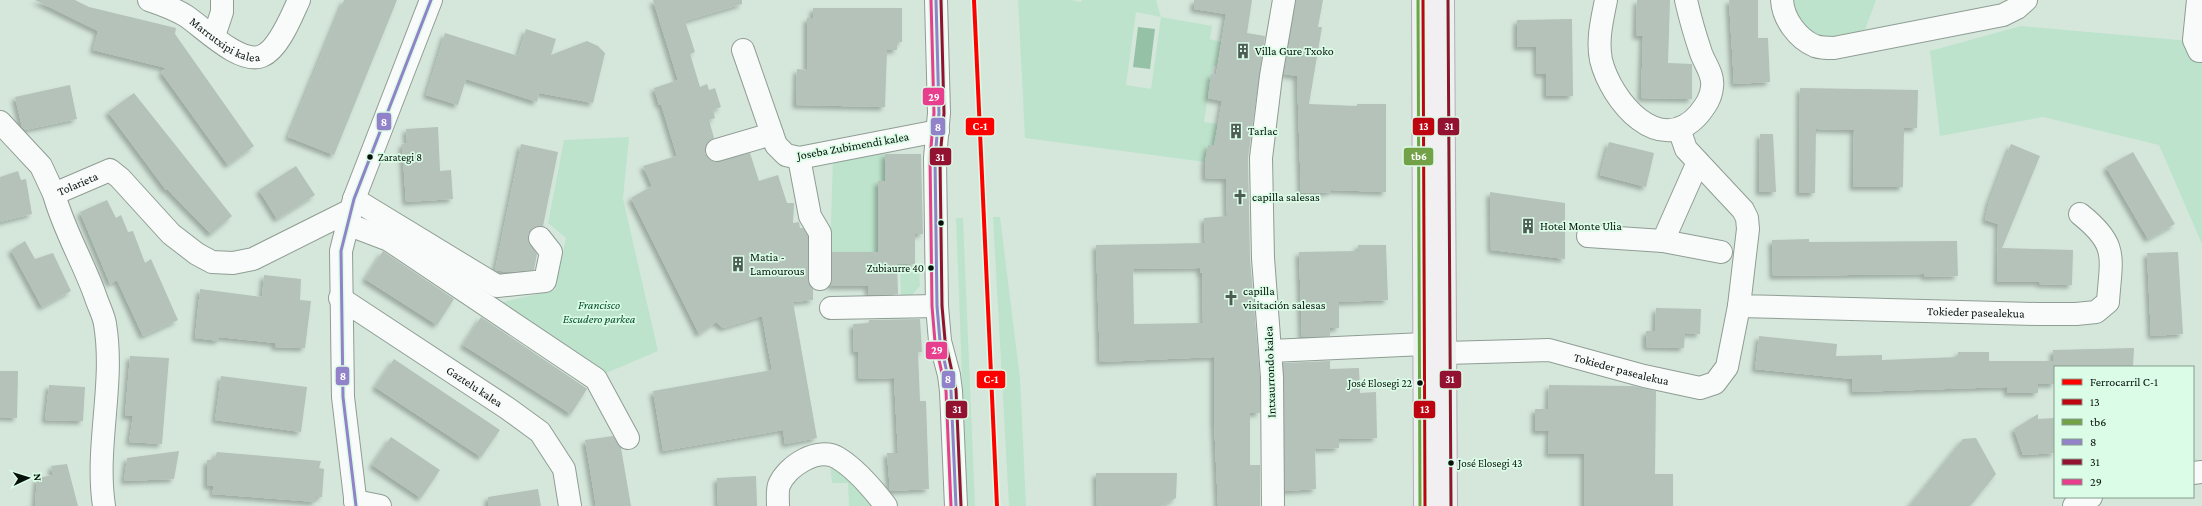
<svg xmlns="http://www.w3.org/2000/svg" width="2202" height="506" viewBox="0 0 2202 506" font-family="'Crimson Pro',serif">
	<defs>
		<filter id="shadow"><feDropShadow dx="-3.5" dy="3.5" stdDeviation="2" flood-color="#0004"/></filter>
	</defs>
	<rect width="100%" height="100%" fill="#d5e7db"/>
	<path fill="#bde3cc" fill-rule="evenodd" d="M1018,0H1071L1081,2L1082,0H1156L1161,17L1212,26L1210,39L1221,42L1217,66H1213L1204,122L1218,124L1214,146H1208L1205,162L1025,138ZM1136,12L1161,17L1151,89L1126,85Z
		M1793,0H1876L1863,35L1832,43L1809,36L1796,18Z
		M2021,26L2202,42V244L2159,145L2043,117L1940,136L1930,51Z
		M629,137L623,199L658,351L604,374L498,303L555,290L566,238L548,223L564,140Z
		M878,152V154H885V181H878V213L889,234H878V261L869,252H830L833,160Z
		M993,217H1000L1020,378L1026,506H1009Z
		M956,218H963L975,506H967Z
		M919,269L920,286L912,295H901L900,270Z
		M830,462L879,506H849L848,483H832Z"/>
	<path fill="#95c1a6" d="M1138,27L1155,29L1150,69L1133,67Z"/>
	<path fill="#b4c2b9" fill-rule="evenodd" filter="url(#shadow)" d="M35,0H75L89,7L176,28L175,34L254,146L228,165L161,72L166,68L93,50L98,31Z
		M344,0H397L334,155L288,137Z
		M653,0H742V4L685,21L695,52L690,54L700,87L707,84L709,90L715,88L721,107L713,110L715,118L709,120L714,138L708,142L705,153L709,159L714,162L750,153L759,181L778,175L787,203H794L793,223L799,222L800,228H803L808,236V279L813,289V300L793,302L817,438L785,444L783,430L663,451L653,391L772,370L762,316L723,328L716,322L699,334L631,198L652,186L643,166L677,156L661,104L659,105L654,88L678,80Z
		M1194,0H1252L1247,33L1265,36L1248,158L1250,258L1260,378V413H1250V465H1260V506H1218L1214,420V357L1100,362L1096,245L1205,243L1204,218L1227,216L1226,179L1205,178V162L1208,145L1214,146L1222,101L1208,98L1211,74L1216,75L1226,14L1194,9ZM1200,268V273H1202L1203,323L1134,324L1133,269Z
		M1296,0H1323L1318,27H1322L1309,104L1357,106V104H1386V192L1331,190V192L1301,193L1297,76L1284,74Z
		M1637,0H1670L1668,63L1692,64V99L1641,98L1643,36H1636Z
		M1729,0H1758V38H1768L1770,82L1734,84Z
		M813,8H902V42H897V50H887L885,107L796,105L797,69L807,70V18H813Z
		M1572,19L1573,96H1546V74H1537L1536,47H1517V20Z
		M526,29L556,39L551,55L587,41L598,46L605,53L593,103L539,93L537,102L466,79L458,105L426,95L445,33L518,56Z
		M70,85L77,119L25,130L22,127L15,97Z
		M1800,88L1918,90L1917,128H1904L1903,187H1853L1854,130L1816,129L1815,193H1799Z
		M134,93L232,216L211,234L167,189L166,190L108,112Z
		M438,127L440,171L451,170L453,199L406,202L402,144L407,143L406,129Z
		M1760,134H1773L1776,192H1759Z
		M1609,142L1654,153L1646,187L1600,175Z
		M521,144L558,152L543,226L533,228L528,234V240L537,254L534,270L508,272L495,270Z
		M2011,144L2040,156L2002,248L2073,250L2072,285L2039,284L2040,282H1997L1998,224L1985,220L1989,202Z
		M2133,152L2175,224L2148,239L2106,167Z
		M885,154H921L923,234H915V264H897L898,294L869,295L868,286H830L832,279V252H878V181H885Z
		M296,166L315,195L277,219L259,190Z
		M18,171L21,180L26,179L32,214L0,222V177Z
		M1490,192L1565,203V259L1491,250Z
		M107,200L116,218L121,215L128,232L133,231L145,263L151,259L178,320L143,336L117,280L110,284L80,212Z
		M1809,239V242L1957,241L1958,276L1925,277L1924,274L1773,276L1772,240Z
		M25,241L35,259L53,253L71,291L42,307L11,250Z
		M1358,245H1386L1388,300L1339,302V328H1330V336L1302,337L1299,252L1358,251Z
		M383,251L454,299L437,325L365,279Z
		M2178,252L2183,334L2151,336L2147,253Z
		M264,275L301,279L300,300L311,301L305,348L275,347V343L219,337V341L195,338L200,289L262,297Z
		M1656,308L1701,309L1700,334L1685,333L1684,348L1646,347V331H1655Z
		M481,317L586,388L587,389L571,414L463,345Z
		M920,319L922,352H918L920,401H926L929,489L890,491L887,453H898L894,378L859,379L858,351L854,352L853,324L869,323V320Z
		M1759,336L1837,344L1836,356L1882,355V360L1958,357V352H1989V361H2053V350L2134,348L2133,367H2055V384H2038V393H2007V387L1853,392L1852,379L1755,369Z
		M130,356L169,358L162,444L129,442L133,416H125Z
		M394,359L500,430L481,457L375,387Z
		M1330,361V369L1359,368L1360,393L1376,392L1377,438L1339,439V448L1315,449L1316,489L1285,491L1283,363Z
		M0,371H18L17,418L0,417Z
		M221,376L307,387L301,432L215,420Z
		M49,385L85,387L83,421L45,420Z
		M1549,385L1633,386L1656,391L1655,474H1673V506H1584V454H1548L1549,431H1535V409H1548Z
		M2038,414V419L2055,418V453L2023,455L2014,429Z
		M613,436L621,448L631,506H596L585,440Z
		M391,437L440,470L421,498L372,465Z
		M1976,438L1996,474L1970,506H1909L1963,439Z
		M179,451L174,479L124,481L127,458Z
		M217,452L321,461L319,468L324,469L322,497H316V502L212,494L214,486H207V460H214Z
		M67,464L78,506H35L37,478L53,475L51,466Z
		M1096,473H1177L1176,498L1161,506H1097Z
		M756,476L757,506H718L717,478Z
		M538,489L541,506H488V497Z"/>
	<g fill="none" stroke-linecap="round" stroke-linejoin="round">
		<g stroke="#8f9d94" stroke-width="24">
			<g id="minor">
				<path id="s1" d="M149,0C161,4 175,9 186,16C204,28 240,65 262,56C279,49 292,15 299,0"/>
				<path d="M936,0L939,113L935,158L937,306L940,341L949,375L951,391L956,506"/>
				<path d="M1606,0C1602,20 1597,40 1601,60C1611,101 1660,159 1699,114C1706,105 1711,98 1712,87C1714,75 1705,64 1701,53C1695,35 1690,18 1686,0"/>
				<path d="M1782,0C1783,19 1798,39 1815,46C1821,48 1828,48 1834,48L2003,15L2017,8L2026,0"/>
				<path d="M2198,0L2194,40L2199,51H2202"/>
				<path d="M214,36L222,12V0"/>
				<path d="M743,50L776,145L786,155L799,158L938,131"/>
				<path d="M0,122L41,166L54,194"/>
				<path id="s2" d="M1679,129L1686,149L1743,210L1747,218L1748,229L1739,306L2037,314H2076L2096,312L2108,302C2111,257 2119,245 2080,214"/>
				<path d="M717,150L772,134"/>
				<path d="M799,158L810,216L820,233V279"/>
				<path d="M354,199L497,286L545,281L551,252L540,238"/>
				<path d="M347,224L389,240L596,379L628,438"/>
				<path d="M1588,236L1663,241L1698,162"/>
				<path d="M1663,241L1721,252"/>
				<path id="s3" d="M340,298L507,408L540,432L564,469L570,506"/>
				<path d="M831,308L937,306"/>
				<path d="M1271,351L1424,344"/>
				<path id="s4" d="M1445,353L1549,350L1644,376L1700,388L1715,383L1727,367L1739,306"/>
				<path d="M2193,473L2202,472"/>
				<path d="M355,501L380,506"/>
				<path id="s5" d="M104,506C95,446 115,384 105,324C104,316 99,307 96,298C84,263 64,231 54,194L110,170L120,178L171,234L197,254L212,262L233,263L253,259L351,210"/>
				<path d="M356,506L343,397L341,251L354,199L431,0"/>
				<path d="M778,506C778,499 777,491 779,485C787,466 818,446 838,458C856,469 873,489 886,506"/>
				<path d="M1273,506L1272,377L1263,258L1261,158L1271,76L1284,0"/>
				<path d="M2074,506L2091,497"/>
			</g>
		</g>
		<g stroke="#b0afb3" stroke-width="24">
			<path id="major" d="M1423,0L1425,506
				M1443,0L1446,506"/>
		</g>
		<use href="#minor" stroke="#f9fbfa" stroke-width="22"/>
		<use href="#major" stroke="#f1eff2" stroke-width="22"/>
		<g stroke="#dbfce6" stroke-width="6">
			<path id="bus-1" d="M1423,0L1425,506"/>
		</g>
		<g stroke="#dbfce6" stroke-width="6">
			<path id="bus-2" d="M1418,0L1420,506"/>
		</g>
		<g stroke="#dbfce6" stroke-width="6">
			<path id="bus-3" d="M936,0L939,113L935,158L937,306L940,341L951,391L956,506
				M356,506L343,397L341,251L354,199L431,0"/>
		</g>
		<g stroke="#dbfce6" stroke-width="6">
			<path id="bus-4" d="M941,0L944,113L940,158L942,306L945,340L956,390L961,506
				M1448,0L1451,506"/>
		</g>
		<g stroke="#dbfce6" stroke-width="6">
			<path id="bus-5" d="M931,0L934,113L930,158L932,306L935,342L946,391L951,506"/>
		</g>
		<use href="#bus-1" stroke="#bf0411" stroke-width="3"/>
		<use href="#bus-2" stroke="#72a148" stroke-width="3"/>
		<use href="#bus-3" stroke="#9182c9" stroke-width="3"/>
		<use href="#bus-4" stroke="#941231" stroke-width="3"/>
		<use href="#bus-5" stroke="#e73f8d" stroke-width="3"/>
		<g stroke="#dbfce6" stroke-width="7">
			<path id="rail-1" d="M974,0L997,506"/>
		</g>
		<use href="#rail-1" stroke="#f00" stroke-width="4"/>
	</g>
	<defs>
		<g id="building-bare" transform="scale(1.2)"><path d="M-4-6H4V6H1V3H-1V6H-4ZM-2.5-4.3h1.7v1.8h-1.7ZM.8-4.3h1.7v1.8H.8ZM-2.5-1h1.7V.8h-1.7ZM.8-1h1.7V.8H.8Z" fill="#4e5c54" stroke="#dbfce6" stroke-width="2.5" paint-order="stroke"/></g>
		<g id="church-bare" transform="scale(1.2)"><path d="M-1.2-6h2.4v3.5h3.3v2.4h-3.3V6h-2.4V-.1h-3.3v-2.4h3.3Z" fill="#4e5c54" stroke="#dbfce6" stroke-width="2.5" paint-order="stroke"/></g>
	</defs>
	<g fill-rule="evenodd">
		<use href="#building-bare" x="1243" y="51"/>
		<use href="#building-bare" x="1236" y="131"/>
		<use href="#church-bare" x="1240" y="197"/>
		<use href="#building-bare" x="1528" y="226"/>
		<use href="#building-bare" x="738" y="264"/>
		<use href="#church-bare" x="1231" y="298"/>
	</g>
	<g fill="#06110b" stroke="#dbfce6" stroke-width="1.5">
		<circle cx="370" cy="157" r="3.5"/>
		<circle cx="941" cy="223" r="3.5"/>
		<circle cx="931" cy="268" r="3.5"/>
		<circle cx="1420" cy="383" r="3.5"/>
		<circle cx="1451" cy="463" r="3.5"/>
	</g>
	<g text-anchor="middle" stroke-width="3.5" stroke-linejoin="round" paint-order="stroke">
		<g font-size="11" fill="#06110b" stroke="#dbfce6" text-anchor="start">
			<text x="378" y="161">Zarategi 8</text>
			<text x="924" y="272" text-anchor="end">Zubiaurre 40</text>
			<text x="1412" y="387" text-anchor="end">José Elosegi 22</text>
			<text x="1458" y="467">José Elosegi 43</text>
		</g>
		<g font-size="12" fill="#06110b" stroke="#dbfce6">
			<text dy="4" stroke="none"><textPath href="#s1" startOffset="87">Marrutxipi kalea</textPath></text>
			<text transform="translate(853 146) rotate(-10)" y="4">Joseba Zubimendi kalea</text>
			<text dy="4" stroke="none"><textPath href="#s5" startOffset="348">Tolarieta</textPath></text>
			<text dy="4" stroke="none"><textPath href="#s2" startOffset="439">Tokieder pasealekua</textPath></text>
			<text dy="4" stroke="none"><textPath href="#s4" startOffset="179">Tokieder pasealekua</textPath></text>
			<text transform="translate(1270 372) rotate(-92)" y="4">Intxaurrondo kalea</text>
			<text dy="4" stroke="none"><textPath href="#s3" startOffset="161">Gaztelu kalea</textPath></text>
		</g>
		<g font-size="12" fill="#06110b" stroke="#dbfce6" text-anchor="start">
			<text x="1255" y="55">Villa Gure Txoko</text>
			<text x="1248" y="135">Tarlac</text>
			<text x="1252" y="201">capilla salesas</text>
			<text x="1540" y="230">Hotel Monte Ulia</text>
			<text x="750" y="261">Matia -<tspan x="750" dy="14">Lamourous</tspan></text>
			<text x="1243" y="295">capilla<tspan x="1243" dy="14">visitación salesas</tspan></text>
		</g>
		<g font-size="12" font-style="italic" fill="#034c2c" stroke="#dbfce6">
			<text x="599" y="309">Francisco<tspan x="599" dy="14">Escudero parkea</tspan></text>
		</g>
	</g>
	<g stroke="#dbfce6" stroke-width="1.5">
		<rect x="922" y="87" width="23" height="19" rx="4" fill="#e73f8d"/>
		<rect x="376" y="112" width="16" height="19" rx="4" fill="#9182c9"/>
		<rect x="965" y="117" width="30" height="19" rx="4" fill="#f00"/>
		<rect x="1412" y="117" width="23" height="19" rx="4" fill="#bf0411"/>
		<rect x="1437" y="117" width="23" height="19" rx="4" fill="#941231"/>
		<rect x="930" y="117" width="16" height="19" rx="4" fill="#9182c9"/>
		<rect x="1403" y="147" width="31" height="19" rx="4" fill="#72a148"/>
		<rect x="929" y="147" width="23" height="19" rx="4" fill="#941231"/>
		<rect x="925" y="341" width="23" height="19" rx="4" fill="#e73f8d"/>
		<rect x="335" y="366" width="15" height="20" rx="4" fill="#9182c9"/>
		<rect x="941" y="370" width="15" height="19" rx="4" fill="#9182c9"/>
		<rect x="1439" y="370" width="23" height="19" rx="4" fill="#941231"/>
		<rect x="976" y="370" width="30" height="19" rx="4" fill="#f00"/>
		<rect x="945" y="400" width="23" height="19" rx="4" fill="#941231"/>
		<rect x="1413" y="400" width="23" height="19" rx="4" fill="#bf0411"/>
	</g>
	<g font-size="11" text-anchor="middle" font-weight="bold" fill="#fff">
		<text x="934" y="101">29</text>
		<text x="384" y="126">8</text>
		<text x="980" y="130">C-1</text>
		<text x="1424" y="130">13</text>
		<text x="1449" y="130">31</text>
		<text x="938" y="131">8</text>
		<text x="1419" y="160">tb6</text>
		<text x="940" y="161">31</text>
		<text x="937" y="354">29</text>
		<text x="343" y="380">8</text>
		<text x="948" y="383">8</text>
		<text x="1450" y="383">31</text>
		<text x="991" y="383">C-1</text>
		<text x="957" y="413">31</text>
		<text x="1425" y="413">13</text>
	</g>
	<rect x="2054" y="366" width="140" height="132" fill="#dbfce6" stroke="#869e8e"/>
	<rect x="2062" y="379" width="20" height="6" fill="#ff0000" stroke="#869e8e"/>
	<text x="2090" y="386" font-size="12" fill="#06110b">Ferrocarril C-1</text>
	<rect x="2062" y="399" width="20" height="6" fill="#bf0411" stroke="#869e8e"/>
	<text x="2090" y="406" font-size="12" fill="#06110b">13</text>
	<rect x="2062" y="419" width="20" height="6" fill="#72a148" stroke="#869e8e"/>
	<text x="2090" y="426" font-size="12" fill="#06110b">tb6</text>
	<rect x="2062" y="439" width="20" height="6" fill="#9182c9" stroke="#869e8e"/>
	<text x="2090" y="446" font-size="12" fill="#06110b">8</text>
	<rect x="2062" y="459" width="20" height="6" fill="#941231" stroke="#869e8e"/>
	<text x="2090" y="466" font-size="12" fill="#06110b">31</text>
	<rect x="2062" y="479" width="20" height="6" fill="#e73f8d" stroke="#869e8e"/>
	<text x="2090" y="486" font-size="12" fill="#06110b">29</text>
	<g transform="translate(28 478) rotate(86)" stroke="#dbfce6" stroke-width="3" paint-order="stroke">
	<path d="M0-3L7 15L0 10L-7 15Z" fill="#06110b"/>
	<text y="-6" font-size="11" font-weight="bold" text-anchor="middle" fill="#06110b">N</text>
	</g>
</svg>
